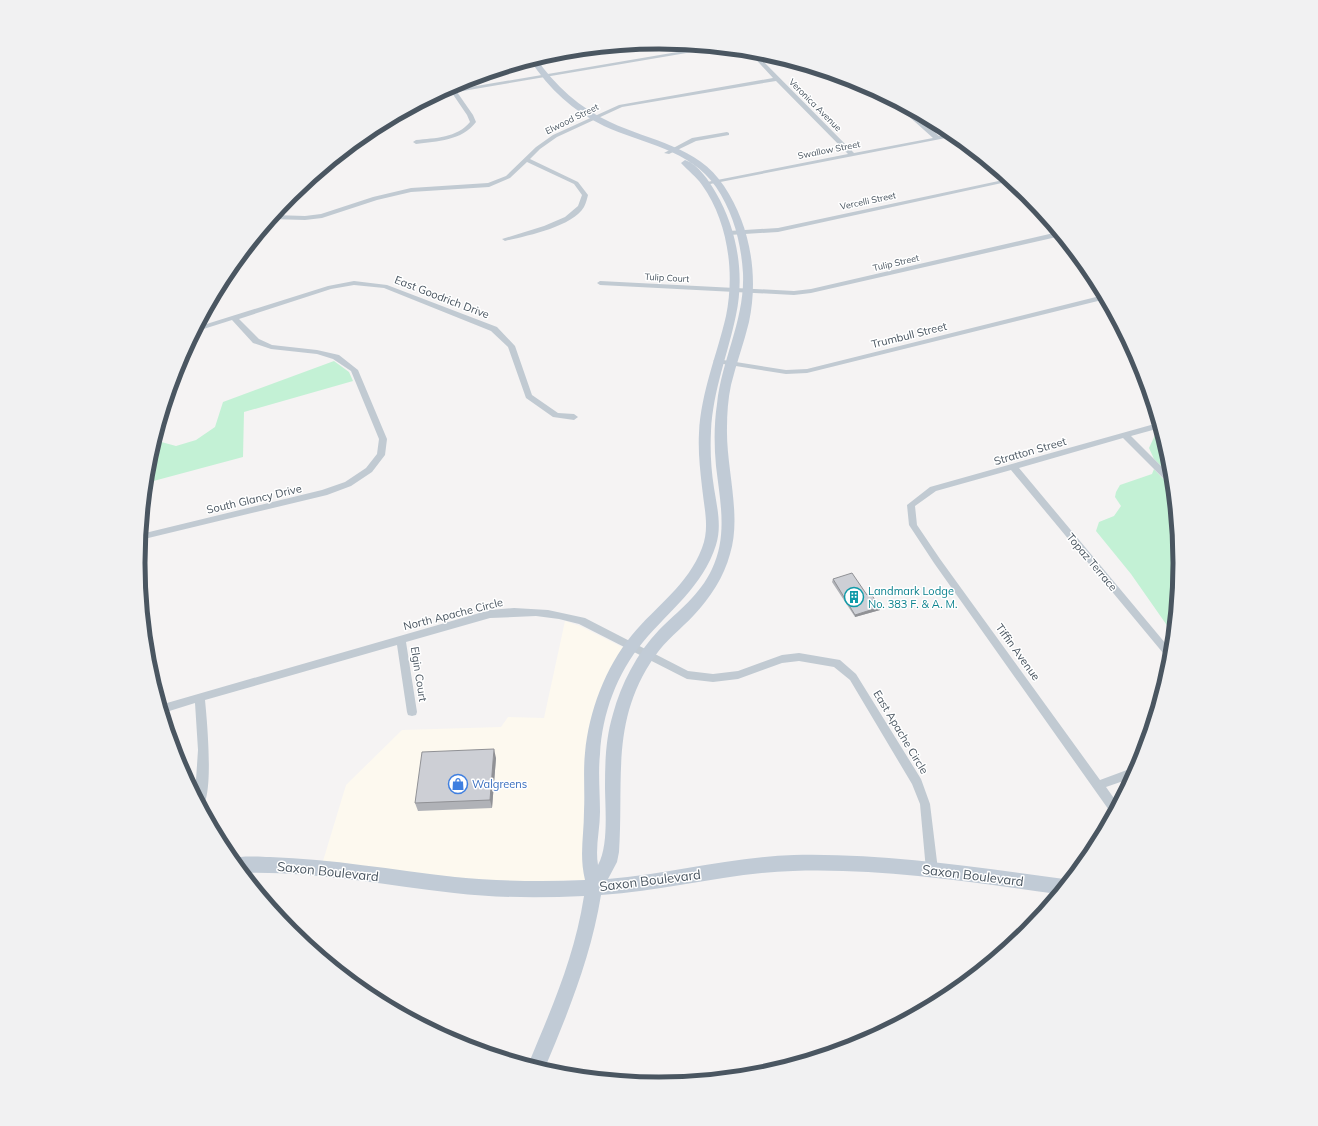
<svg xmlns="http://www.w3.org/2000/svg" width="1318" height="1126" viewBox="0 0 1318 1126" font-family="Mulish,sans-serif">
	<rect width="100%" height="100%" fill="#f5f3f3"/>
	<path fill="#fdf9ef" d="M565,621L580,626L624,648L605,682L587,880L520,882L462,878L390,870L342,863L323,861L346,785L402,730L501,727L508,717L544,718Z"/>
	<path fill="#c3f1d5" d="M334,361L349,372L353,381L244,412L243,457L146,483L148,461L154,440L176,446L196,440L215,427L223,402Z
		M1161,431L1170,462L1172,477L1154,459L1149,448L1156,433Z
		M1154,469L1167,483L1172,481L1180,563L1173,634L1131,574L1096,531L1099,522L1114,516L1121,506L1115,497L1116,492L1120,485L1152,474Z"/>
	<g fill="none" stroke-linecap="round" stroke-linejoin="round">
		<path fill="#c1cad2" fill-rule="evenodd" d="M707,47L716,48L457,92L473,115L476,122C462,141 437,141 416,144L413,142L416,140C435,138 457,138 470,122L467,115L452,93L435,95L441,92Z
			M748,51H753L854,153L933,138L895,104L896,102L904,106L939,136L953,134L956,136L705,185L704,184L707,182L848,154L776,81L622,107L557,137L540,149L530,159L578,182L588,195C587,199 586,203 584,207C572,227 526,236 505,241L502,239L544,226L565,217L578,206L582,195L574,184L527,162L510,178L489,187L411,192L377,200L322,218L305,220L271,219L274,215L305,216L321,214L373,197L411,188L488,183L506,176L536,147L553,135L619,105L773,78Z
			M727,132L729,133V135L696,141L669,154L664,153L692,138Z
			M1008,179L1011,181L778,232L729,235L726,233L729,231L778,228Z
			M1058,232L1061,236L811,293L794,295L600,285L597,283L600,281L794,291L811,289Z
			M354,281L387,285L497,327L515,346L532,395L558,413L574,414L578,417L574,420L553,417L526,398L508,347L491,331L384,288L354,285L331,289L239,319L259,339L272,345L317,350L339,355L358,370L387,439L385,455L372,472L351,486L327,495L140,540L141,534L322,490L345,482L366,468L377,454L379,439L351,371L333,359L317,354L271,349L253,343L232,320L194,332L197,327L328,286Z
			M1104,295L1106,299L807,373L786,374L717,363L713,361L717,359L786,370L807,369Z
			M1158,423L1160,428L1131,436L1171,476V480H1165L1123,438L1019,468L1171,650L1170,660L1168,659L1011,470L936,491L915,506L917,525L940,559L1100,780L1135,767L1137,768L1132,778L1106,787L1118,804L1113,813H1111L934,563L909,525L907,505L930,487Z
			M514,608L548,610L585,618L688,671L713,674L738,671L782,655L799,653L840,660L856,674L921,779L930,804L938,870L936,874L932,875L928,874L926,870L920,804L912,784L850,680L834,667L799,661L782,663L738,679L713,682L687,679L579,624L559,619L536,616L490,618L406,642L417,712L416,715L412,716L408,715L407,712L397,645L205,700C207,720 214,795 202,807L195,795L198,750L195,703L163,713L160,705L490,610Z"/>
		<path fill="#c1cbd6" fill-rule="evenodd" d="M536,58C555,86 580,108 610,122C650,141 698,146 724,186C750,225 759,275 749,322C744,343 736,364 731,385C728,399 727,413 727,428C726,468 742,516 730,554C724,577 710,598 694,615C681,629 666,640 655,656C610,720 624,780 619,852L617,862L608,879C670,874 731,857 794,855C884,853 974,867 1064,879L1069,881L1058,894C970,882 882,868 793,871C728,873 666,891 601,895C591,957 568,1013 544,1070L528,1065C552,1007 574,959 584,896C541,898 497,898 454,893C383,885 314,871 242,873L231,859C243,855 258,857 270,857C332,859 393,870 455,877C498,881 542,882 585,880C579,855 584,836 584,811C585,791 583,772 585,753C589,711 605,668 632,635C656,606 688,585 702,548C710,528 704,508 702,487C700,469 698,451 699,433C701,392 717,355 726,316C735,273 728,221 702,185C696,176 688,171 681,163L685,160C699,165 709,181 716,193C737,229 745,274 736,315C728,354 713,390 711,431C710,450 711,469 714,488C717,507 722,526 716,545C703,586 670,610 643,642C617,673 602,714 600,754C598,773 600,793 600,812C600,830 595,847 598,865C609,846 605,807 605,785C605,761 606,737 613,714C621,684 637,653 659,630C678,611 700,595 712,569C728,535 720,501 716,466C714,445 714,424 717,404C722,358 745,320 743,273C741,242 733,212 716,187C690,149 643,144 604,126C573,111 549,89 530,60Z"/>
	</g>
	<path fill="#b0b2b7" d="M833,579L880,607V610L855,617L832,582Z
		M496,758L492,808L418,811L415,803Z"/>
	<path fill="#909195" d="M880,607V610L855,617V615Z
		M494,749L496,758L492,808L490,800Z"/>
	<path fill="#cdcfd5" stroke="#909195" d="M852,573L867,595L871,594L880,607L855,615L833,579Z
		M494,749L490,800L415,803L422,752Z"/>
	<defs>
		<g id="building-ring" transform="scale(1)"><circle r="9.5" fill="#fff" stroke="#0f9aa8" stroke-width="1.5"/><path d="M-4-6H4V6H1V3H-1V6H-4ZM-2.5-4.3h1.7v1.8h-1.7ZM.8-4.3h1.7v1.8H.8ZM-2.5-1h1.7V.8h-1.7ZM.8-1h1.7V.8H.8Z" fill="#0f9aa8"/></g>
		<g id="shop-ring" transform="scale(1)"><circle r="9.5" fill="#fff" stroke="#3f7fe0" stroke-width="1.5"/><path d="M-5-2.5h2.3a2.7 3.5 0 0 1 5.4 0H5L5.5 6h-11ZM-1.5-2.5h3a1.5 2.3 0 0 0-3 0Z" fill="#3f7fe0"/></g>
	</defs>
	<g fill-rule="evenodd">
		<use href="#building-ring" x="854" y="597"/>
		<use href="#shop-ring" x="458" y="784"/>
	</g>
	<g text-anchor="middle" stroke-width="3" stroke-linejoin="round" paint-order="stroke">
		<g font-size="9" fill="#4a5661" stroke="#fff">
			<text transform="translate(815 105) rotate(45)" y="3">Veronica Avenue</text>
			<text transform="translate(572 119) rotate(-26)" y="3">Elwood Street</text>
			<text transform="translate(829 150) rotate(-11)" y="3">Swallow Street</text>
			<text transform="translate(868 201) rotate(-12)" y="3">Vercelli Street</text>
			<text transform="translate(896 263) rotate(-13)" y="3">Tulip Street</text>
			<text transform="translate(667 278) rotate(3)" y="3">Tulip Court</text>
		</g>
		<g font-size="11" fill="#4a5661" stroke="#fff">
			<text transform="translate(442 297) rotate(21)" y="4">East Goodrich Drive</text>
			<text transform="translate(909 335) rotate(-14)" y="4">Trumbull Street</text>
			<text transform="translate(1030 451) rotate(-16)" y="4">Stratton Street</text>
			<text transform="translate(254 499) rotate(-13)" y="4">South Glancy Drive</text>
			<text transform="translate(1092 562) rotate(50)" y="4">Topaz Terrace</text>
			<text transform="translate(453 614) rotate(-14)" y="4">North Apache Circle</text>
			<text transform="translate(1018 652) rotate(54)" y="4">Tiffin Avenue</text>
			<text transform="translate(419 674) rotate(81)" y="4">Elgin Court</text>
			<text transform="translate(901 732) rotate(59)" y="4">East Apache Circle</text>
		</g>
		<g font-size="11" fill="#0d838f" stroke="#fff" text-anchor="start">
			<text x="868" y="595">Landmark Lodge<tspan x="868" dy="13">No. 383 F. &amp; A. M.</tspan></text>
		</g>
		<g font-size="11" fill="#366cbe" stroke="#fff" text-anchor="start">
			<text x="472" y="788">Walgreens</text>
		</g>
		<g font-size="13" fill="#4a5661" stroke="#fff">
			<text transform="translate(328 871) rotate(6)" y="5">Saxon Boulevard</text>
			<text transform="translate(973 875) rotate(7)" y="5">Saxon Boulevard</text>
			<text transform="translate(650 880) rotate(-7)" y="5">Saxon Boulevard</text>
		</g>
	</g>
	<path d="M0 0H1318V1126H0ZM145 563a514 514 0 1 1 1028 0a514 514 0 1 1-1028 0Z" fill="#f1f1f2" fill-rule="evenodd"/>
	<path fill="none" stroke="#4a5661" stroke-width="5" d="M145 563a514 514 0 1 1 1028 0a514 514 0 1 1-1028 0Z"/>
</svg>
